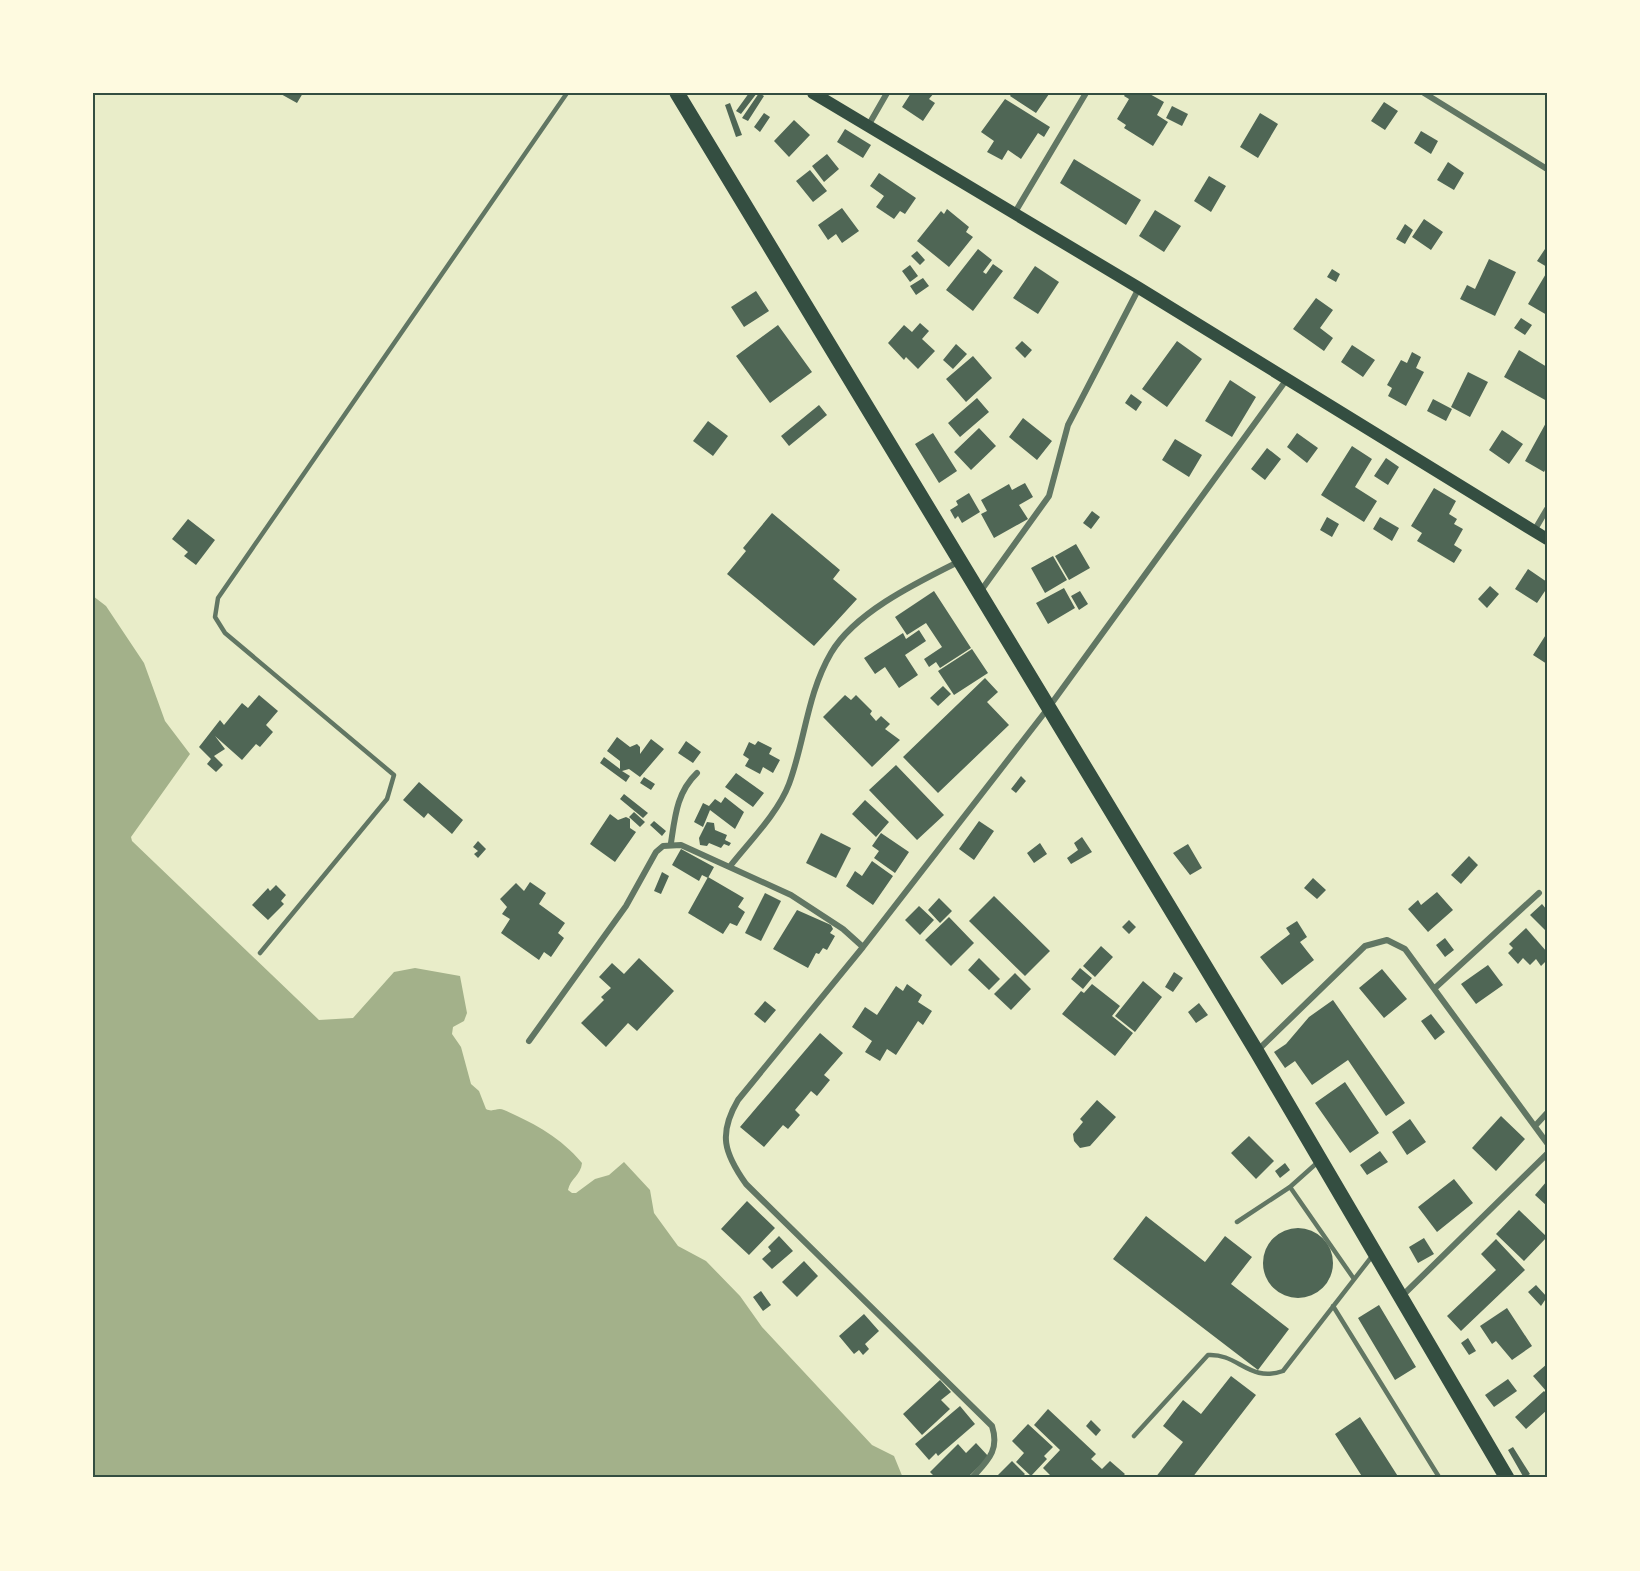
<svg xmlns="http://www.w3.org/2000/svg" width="1640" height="1571" viewBox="0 0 1640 1571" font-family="'Alegreya Sans',sans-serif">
	<rect width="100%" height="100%" fill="#e9edc9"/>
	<path fill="#a3b18a" d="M93,596L106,606L144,663L165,721L190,754L131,837L132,841L319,1020L353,1018L394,972L415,968L460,976L467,1013L464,1021L453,1027L452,1034L461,1047L471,1084L479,1091L486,1109C493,1113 497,1107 504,1110C535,1124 559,1136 582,1163C581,1175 570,1179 568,1190L572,1193H576L595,1179L609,1175L624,1162L650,1190L654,1213L678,1246L706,1261L740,1296L762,1327L872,1445L894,1456L903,1478H93Z"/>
	<path fill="#4f6655" d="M279,93H303L297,103Z
		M749,93H757L741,114L736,111Z
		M759,93L764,96L748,121L742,118Z
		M911,93H934L929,99L935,103L923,121L902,107Z
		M1012,93H1047L1049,94L1036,113L1010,96Z
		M1126,93H1148L1164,102L1157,115L1168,122L1153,146L1124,128L1126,125L1117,119L1129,99L1124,96Z
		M1005,99L1050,127L1044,137L1038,133L1021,159L1008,150L1002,160L987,152L994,141L981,132Z
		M1384,102L1398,111L1385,130L1371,121Z
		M730,103L742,135L736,137L725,105Z
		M1172,106L1188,114L1182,126L1166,118Z
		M764,113L770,117L760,132L754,127Z
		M1260,113L1278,124L1258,158L1240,147Z
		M794,120L810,135L789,157L774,141Z
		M845,129L871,145L863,158L837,142Z
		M1421,131L1438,141L1431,154L1414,143Z
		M827,154L839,169L824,182L812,166Z
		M1074,159L1141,200L1126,225L1060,183Z
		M1448,162L1464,173L1454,190L1437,180Z
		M810,170L827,191L813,202L796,181Z
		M879,173L916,198L905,214L900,211L894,219L876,207L884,196L870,186Z
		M1209,176L1226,186L1211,212L1194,201Z
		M842,208L859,231L842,243L836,234L828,240L818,225Z
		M947,209L969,227L966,232L973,237L949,267L917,241L941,211L944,214Z
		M1155,210L1181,226L1164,252L1139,236Z
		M1424,219L1443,232L1431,250L1412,237Z
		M1405,224L1413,230L1405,244L1396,239Z
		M1547,246V267L1537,261Z
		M978,249L992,260L983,272L986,274L993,264L1003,271L973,311L946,290Z
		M917,251L925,260L920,265L911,256Z
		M1489,259L1516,272L1495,316L1460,299L1467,285L1475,289Z
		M910,265L918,276L910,282L902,271Z
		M1035,266L1059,282L1038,314L1013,298Z
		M1332,269L1340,274L1336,282L1327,277Z
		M1547,272V315L1528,304Z
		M923,278L929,286L916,295L910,286Z
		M756,291L769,311L744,327L731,307Z
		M1316,298L1333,310L1320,328L1333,338L1324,351L1293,329Z
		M1521,318L1532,325L1525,335L1514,328Z
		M920,323L929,331L922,339L935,351L918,369L906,357L904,360L888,343L904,325L912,332Z
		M778,325L812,372L770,403L736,356Z
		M1022,341L1032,350L1025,358L1015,348Z
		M1177,341L1202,359L1167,407L1142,389Z
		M956,344L967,354L953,369L943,360Z
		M1352,345L1375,360L1363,377L1341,362Z
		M1519,350L1547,367V401L1504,377Z
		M1412,352L1421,357L1416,368L1424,372L1406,406L1388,396L1392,388L1387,385L1401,360L1407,363Z
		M973,356L992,378L966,402L946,379Z
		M1468,372L1488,382L1470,417L1451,407Z
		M1230,380L1256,397L1232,437L1205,421Z
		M1131,394L1142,402L1136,411L1125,403Z
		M977,398L989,412L960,437L948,423Z
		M1433,399L1452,409L1446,421L1427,411Z
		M819,405L827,415L789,446L781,436Z
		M1023,418L1052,441L1037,460L1009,437Z
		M708,421L728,436L713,456L693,441Z
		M1547,421V466L1544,472L1525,461Z
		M979,428L996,446L971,470L954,452Z
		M1502,430L1523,444L1509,464L1489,450Z
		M933,433L957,471L939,483L915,444Z
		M1297,433L1318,448L1307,463L1287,447Z
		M1175,439L1202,455L1189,477L1162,460Z
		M1352,446L1372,459L1355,487L1377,501L1364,522L1321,495Z
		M1267,448L1281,459L1265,480L1251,469Z
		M1386,458L1399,467L1388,485L1374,476Z
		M1025,483L1033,497L1019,505L1028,519L994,538L981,514L987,511L981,500L1009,484L1012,490Z
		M1434,488L1456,501L1449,514L1457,519L1454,524L1463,529L1454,545L1462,550L1454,563L1417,541L1422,533L1411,526Z
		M969,493L980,512L962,523L958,516L955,519L950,510L958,505L956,501Z
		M1092,511L1100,517L1091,529L1083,523Z
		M772,513L840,570L833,579L857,599L814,646L727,574L746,551L743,548Z
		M1327,517L1339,524L1332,537L1320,530Z
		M1380,517L1399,528L1392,541L1373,529Z
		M188,519L215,540L196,565L184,556L188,552L172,539Z
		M1076,544L1090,568L1069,580L1055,556Z
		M1053,556L1067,580L1045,593L1031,568Z
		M1528,569L1547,582V588L1537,603L1515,589Z
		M1490,586L1499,594L1487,608L1478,599Z
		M1064,588L1075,608L1048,624L1036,603Z
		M934,591L971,648L940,668L936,662L929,667L924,659L942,647L926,623L907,635L895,617Z
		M1080,591L1088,604L1079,610L1071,596Z
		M919,630L926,641L905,655L918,675L899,688L885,667L875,674L864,658L903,633L906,639Z
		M1547,633V664L1533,655Z
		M972,649L988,673L954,695L938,671Z
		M985,678L998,692L987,702L1009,725L938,793L903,757Z
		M943,686L951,694L938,706L930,698Z
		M259,695L278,711L266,725L273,732L260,747L256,744L242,760L215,736L225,749L214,756L223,765L216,772L207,764L211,759L199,747L220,720L224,725L242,703L248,708Z
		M845,695L851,700L856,695L872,711L870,714L876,721L881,716L890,724L885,729L900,740L872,767L823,717Z
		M617,737L630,747L637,744L640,747V754L651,739L664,749L640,777L629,769L622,771L630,776L626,782L600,763L604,757L620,769V761L607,751Z
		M686,741L701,752L693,763L678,753Z
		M758,741L772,748L769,754L780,760L773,773L763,767L760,774L745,766L749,759L743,755L749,742L755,745Z
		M896,765L944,815L917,840L869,790Z
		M736,773L764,793L753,807L725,787Z
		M1021,776L1026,781L1016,793L1011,789Z
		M644,777L655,784L651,790L640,783Z
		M419,782L463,820L452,834L428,813L424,818L403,800Z
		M624,794L648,813L643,818L620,799Z
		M725,797L744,812L735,829L710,810L703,827L694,822L703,803L709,806L715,799L721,803Z
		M865,800L889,822L876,837L852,814Z
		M634,812L645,822L640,827L629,817Z
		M610,814L618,820L626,817L630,819V828L636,832L615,862L590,844Z
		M654,821L666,831L662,836L650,825Z
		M979,821L994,831L974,860L959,849Z
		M707,822L714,823L715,830L727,835L725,840L731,843L729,846L724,844L721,848L709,843L707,846L700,845L699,838Z
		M821,833L851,848L836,878L806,863Z
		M881,833L909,852L895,873L874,858L879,851L872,846Z
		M1082,837L1092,852L1071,864L1067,858L1078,850L1074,843Z
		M478,841L486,849L478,858L474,854L478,851L473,847Z
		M1040,843L1047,854L1034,863L1027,853Z
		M1188,844L1202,868L1190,875L1173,853Z
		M681,849L714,867L708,878L702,875L699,881L672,865Z
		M1469,856L1478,865L1461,884L1451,875Z
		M872,861L893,876L873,905L846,886L855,871L862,876Z
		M662,872L669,876L661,894L654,891Z
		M708,877L744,898L738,907L745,912L737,926L730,923L723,934L688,913Z
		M1313,878L1326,890L1317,899L1304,888Z
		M530,882L546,893L539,904L565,923L558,933L564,938L551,957L544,952L539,960L501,933L510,919L502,914L507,907L500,899L516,883L524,891Z
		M276,885L286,895L281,901L284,904L268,920L252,905L268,888L270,891Z
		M1437,892L1453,910L1428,932L1408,909L1418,900L1421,905Z
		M765,893L781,901L761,941L745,933Z
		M994,896L1050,951L1025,976L969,921Z
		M939,898L952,911L940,923L928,910Z
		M1542,904L1547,910V932L1530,915Z
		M919,906L934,920L920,935L905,920Z
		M797,910L831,925L833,929L830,933L835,936L827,950L823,948L819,954L816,953L808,968L773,949Z
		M949,917L974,943L951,966L925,940Z
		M1129,920L1136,927L1129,934L1122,927Z
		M1297,921L1307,937L1300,942L1314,960L1282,985L1260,957L1290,934L1286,928Z
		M1526,928L1547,952V960L1541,966L1536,959L1530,965L1523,958L1518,964L1508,953L1513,948L1509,944Z
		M1445,938L1454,950L1445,957L1436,945Z
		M1101,946L1113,957L1095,977L1083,966Z
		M639,958L674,991L637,1031L628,1023L606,1047L581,1023L604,1000L601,997L611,988L599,977L612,963L624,974Z
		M979,958L1000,979L989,990L968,970Z
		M1488,965L1503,985L1476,1004L1461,984Z
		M1080,968L1092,978L1083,989L1071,979Z
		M1382,969L1407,999L1384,1018L1359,988Z
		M1174,972L1183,978L1173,992L1165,987Z
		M1015,973L1031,989L1011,1010L994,994Z
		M1143,981L1162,997L1135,1032L1115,1016Z
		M907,984L922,995L918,1002L932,1011L923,1025L918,1021L896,1055L887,1049L880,1061L865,1052L872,1041L852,1027L865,1007L877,1015L896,986L903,991Z
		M1092,984L1120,1006L1112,1016L1133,1033L1115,1056L1062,1014L1081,991L1084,993Z
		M1333,1000L1405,1103L1386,1116L1348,1060L1312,1085L1295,1061L1285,1068L1274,1052L1286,1044L1309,1017Z
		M765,1001L776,1010L765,1023L754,1014Z
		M1199,1003L1208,1015L1196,1023L1188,1012Z
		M1431,1014L1445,1032L1435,1040L1421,1021Z
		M820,1033L843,1053L824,1075L830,1080L817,1096L811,1091L795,1110L800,1115L788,1129L783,1125L764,1147L740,1127Z
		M1345,1082L1379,1133L1350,1153L1315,1103Z
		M1097,1100L1116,1117L1090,1146L1080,1148L1074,1141L1073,1134L1083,1122L1080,1119Z
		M1501,1116L1525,1139L1496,1171L1472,1148Z
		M1410,1119L1426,1142L1407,1155L1392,1132Z
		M1249,1136L1274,1161L1256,1179L1231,1153Z
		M1380,1151L1388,1162L1367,1175L1360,1165Z
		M1285,1163L1290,1170L1280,1178L1275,1171Z
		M1454,1179L1473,1203L1437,1232L1418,1207Z
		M1547,1181V1206L1535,1195Z
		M747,1201L775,1228L749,1255L721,1229Z
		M1519,1210L1547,1237L1524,1261L1496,1234Z
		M1146,1216L1205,1262L1225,1236L1252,1257L1231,1284L1289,1329L1258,1370L1113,1259Z
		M1263 1263a35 35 0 1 1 70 0a35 35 0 1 1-70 0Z
		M779,1236L793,1251L772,1269L762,1259L771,1251L768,1247Z
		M1424,1238L1434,1254L1418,1263L1409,1247Z
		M1496,1239L1525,1270L1461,1331L1447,1316L1496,1270L1481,1254Z
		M804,1261L818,1276L797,1297L782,1282Z
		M1536,1285L1547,1297L1541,1306L1528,1292Z
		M761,1291L771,1305L763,1311L753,1297Z
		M1379,1305L1416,1367L1395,1380L1358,1318Z
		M1507,1308L1532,1346L1512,1360L1496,1341L1492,1344L1480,1326Z
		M864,1314L879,1331L865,1344L869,1349L863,1355L859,1350L854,1354L839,1336Z
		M1468,1338L1476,1351L1469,1355L1461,1343Z
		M1547,1364V1392L1533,1376Z
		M1231,1376L1256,1395L1192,1478H1155L1183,1442L1163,1426L1183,1400L1201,1414Z
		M1508,1379L1517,1391L1494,1407L1485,1395Z
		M940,1380L951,1392L941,1400L950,1409L922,1435L903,1414Z
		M1544,1391L1547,1394V1410L1526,1429L1515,1417Z
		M960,1406L975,1424L938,1456L936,1453L929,1460L915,1444Z
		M1048,1409L1096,1454L1091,1459L1102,1469L1110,1461L1125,1474L1121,1478H1053L1043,1468L1060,1450L1034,1425Z
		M1360,1417L1399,1478H1363L1335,1434Z
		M1091,1420L1101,1430L1096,1436L1086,1426Z
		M1028,1424L1053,1447L1044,1456L1047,1459L1031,1476L1016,1462L1024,1453L1012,1441Z
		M976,1443L989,1457L967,1478H936L930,1472L958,1444L966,1453Z
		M1513,1447L1530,1474L1524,1478L1508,1450Z
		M1012,1461L1025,1474L1021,1478H995Z"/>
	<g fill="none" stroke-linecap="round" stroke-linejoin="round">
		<path stroke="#617663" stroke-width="4.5" d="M260,953L387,799L394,775L225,633L215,617L218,598L567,93
			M1290,1187L1354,1279
			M1237,1222L1290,1187L1318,1162
			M1333,1306L1439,1477
			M1134,1436L1208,1355C1238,1353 1249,1383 1283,1371L1373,1255"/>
		<path stroke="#617663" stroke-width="6" d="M1424,93L1547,169
			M868,126L887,93
			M1014,214L1086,93
			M1534,531L1547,509
			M980,592L1049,496L1068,425L1139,288
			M671,843C675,816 677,792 697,773
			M731,865C750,841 778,813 789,784C805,741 807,694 831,653C855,612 918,582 960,561
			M1435,988L1539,893
			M529,1041L626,906L656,852L663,846L681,845L791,895L843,929L863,947
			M1257,1051L1365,946L1387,940L1405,949L1547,1143
			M1535,1126L1547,1113
			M1402,1296L1547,1154
			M972,1478C987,1461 1000,1451 992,1426L746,1184C724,1153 718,1134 738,1100L863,947L1049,707L1287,379"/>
		<path stroke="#344e41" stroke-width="12" d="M813,93L1139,288L1547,539"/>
		<path stroke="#344e41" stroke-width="15" d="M677,93L1257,1052L1507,1478"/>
	</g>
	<rect width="1640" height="1571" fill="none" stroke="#fefae0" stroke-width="189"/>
	<rect x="94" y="94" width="1452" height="1382" fill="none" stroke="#344e41" stroke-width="2"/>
</svg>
